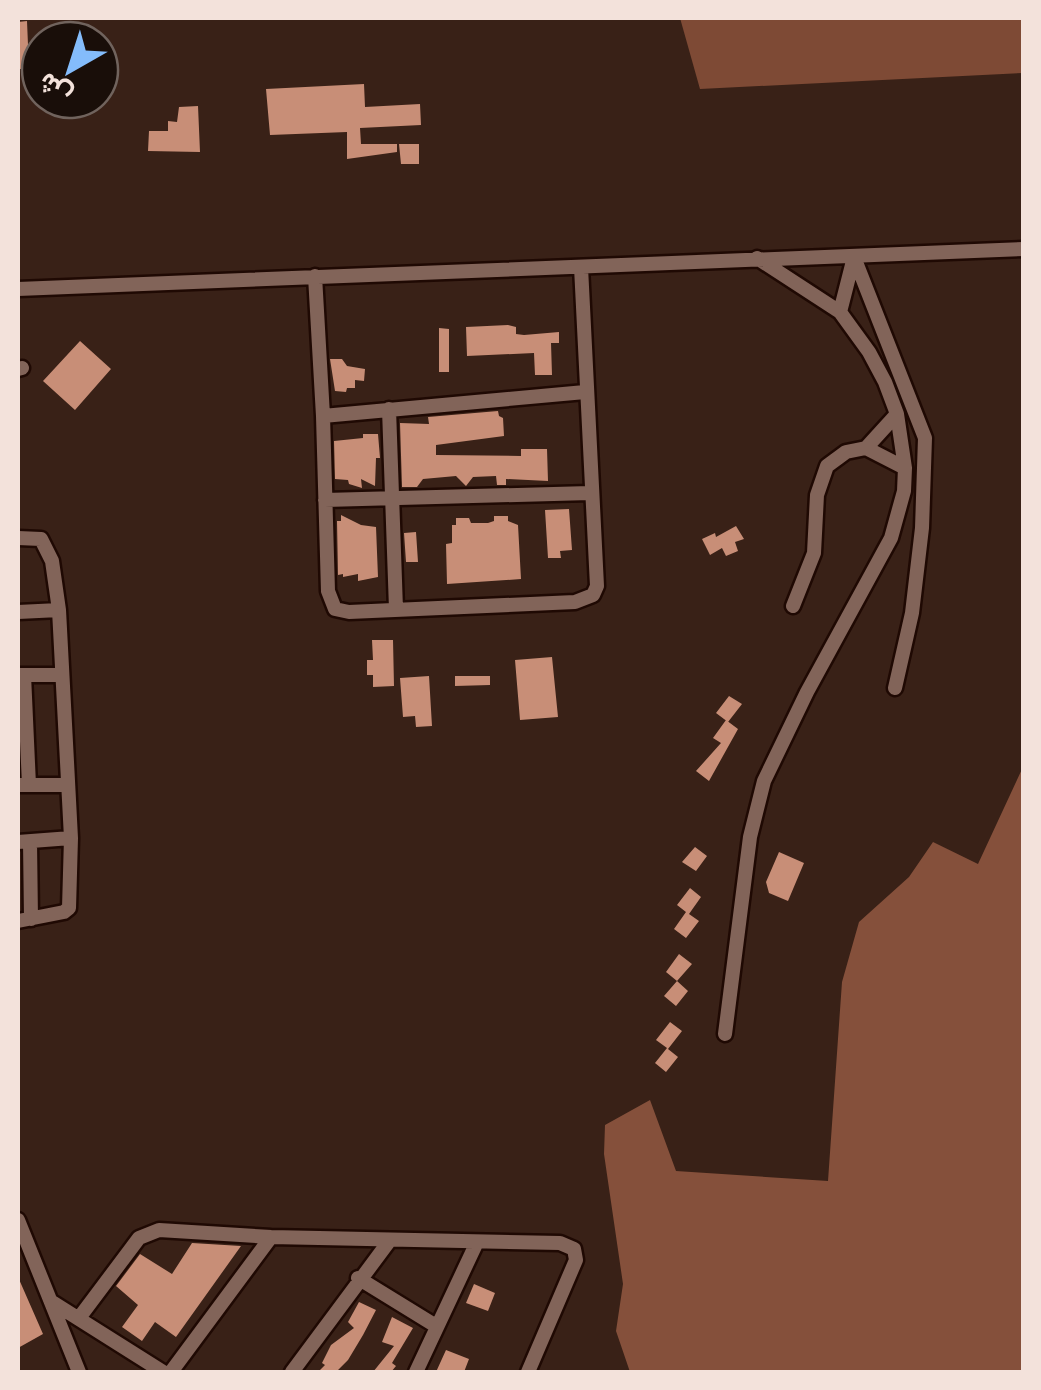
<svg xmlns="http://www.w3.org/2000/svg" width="1041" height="1390" viewBox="0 0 1041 1390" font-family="'Public Sans',Vazirmatn,sans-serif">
	<rect width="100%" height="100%" fill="#392117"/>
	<path fill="#85503b" d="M1023,767V1372H630L616,1331L623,1284L604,1154L605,1125L650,1100L676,1171L828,1181L842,982L859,922L909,877L933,842L978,864Z"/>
	<path fill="#7e4a35" d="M680,18H1023V73L700,89Z"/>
	<path fill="#c88e77" d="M27,21L29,69H18V22Z
		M364,84L365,107L420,104L421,125L360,128L361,144H397V152L347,159V132L270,135L266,89Z
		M198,106L200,152L148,151L149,131H168V121L177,122L179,107Z
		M399,144H419V164H401Z
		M508,325L516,327V334L524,335L559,332V343H551L552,375H535L534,353L467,356L466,327Z
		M439,328L449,329V372H439Z
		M80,341L111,369L75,410L43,381Z
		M330,359H342L347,366L365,369L364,381L355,380V388H347L346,392L335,391Z
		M498,411L499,416L503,418L504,436L436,445V455L521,456V449H547L548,481L506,479V485H497L496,476L473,477L466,486L456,476L423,479L417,487H402L400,423L429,424L428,417Z
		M363,434H378L380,458H376L375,486L361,479L362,488L349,484L348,480L335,479L334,441L363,438Z
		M569,509L572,550L560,551L561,558H548L545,510Z
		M341,515L361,525L376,527L378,577L358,581V574L343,577V574L338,575L337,521H341Z
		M494,516H508V521L518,525L521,579L447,584L446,544L452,543V525H456V518H469L471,523H488L494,521Z
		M736,526L744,539L735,542L738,551L726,556L722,548L710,555L702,539L715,533L716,537Z
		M416,532L418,562H406L404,533Z
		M372,640H393L394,686L373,687V675H367V660H373Z
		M552,657L558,717L520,720L515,660Z
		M429,676L432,726L416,727L415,716L403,717L400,678Z
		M455,676H490V685L455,686Z
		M729,696L742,704L728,722L716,713Z
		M726,720L738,729L709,781L696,771L721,743L713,738Z
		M695,847L707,856L696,871L682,862Z
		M779,852L804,863L788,901L769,893L766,882Z
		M690,888L701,897L689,914L699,921L686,938L674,929L686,912L677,905Z
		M679,954L692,964L677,981L688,991L676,1006L664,996L677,981L666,972Z
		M670,1022L682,1031L668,1049L678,1057L666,1072L655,1063L667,1048L656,1040Z
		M192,1243L241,1246L176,1337L155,1322L142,1341L122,1327L138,1305L116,1286L140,1254L172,1274Z
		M18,1277L43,1334L18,1348Z
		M474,1284L495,1293L488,1311L466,1303Z
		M359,1302L376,1310L363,1335L348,1360L336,1372H318L325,1365L322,1363L331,1345L354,1328L348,1322Z
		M392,1317L413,1328L392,1363L396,1366L391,1372H373L394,1346L382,1342Z
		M446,1350L469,1359L464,1372H436Z"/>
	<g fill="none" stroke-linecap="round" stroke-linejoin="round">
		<g stroke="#1f0903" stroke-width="19">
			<path id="minor" d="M854,257L925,438L922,528L912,613L895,688
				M315,276L323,416L328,591L335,609L349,612L575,602L593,595L597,586L581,267
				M18,289L1024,249
				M840,312L854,257
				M18,369L22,368
				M389,409L396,609
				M323,416L585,392
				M866,448L905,468
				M325,500L590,493
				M18,538L41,539L52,561L59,610L71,838L69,908L64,912L18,921
				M793,606L814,553L817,495L827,466L846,452L866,448L897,414
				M18,612L59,610
				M18,675H24L29,785
				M24,675H62
				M18,785H68
				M18,842L71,838
				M30,842L31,919
				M725,1034L750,837L764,781L807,692L891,538L904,491L905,468L897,414L885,382L869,352L840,312L757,258
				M18,1220L79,1372
				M358,1278L436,1326
				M52,1302L163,1372
				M79,1318L139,1238L159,1230L271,1237L560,1243L574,1249L576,1260L528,1372
				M171,1372L271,1237
				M292,1372L390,1240
				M416,1372L477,1242"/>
		</g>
		<use href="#minor" stroke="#826459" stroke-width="14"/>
	</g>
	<rect width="1041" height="1390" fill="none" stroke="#f3e2db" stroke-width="40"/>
	<g transform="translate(70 70) rotate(219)"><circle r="48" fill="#190e09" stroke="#70635d" stroke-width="2.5"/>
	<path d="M0-8L18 38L0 25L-18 38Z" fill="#84bcfb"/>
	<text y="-15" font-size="28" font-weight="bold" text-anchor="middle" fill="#f3e2db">ش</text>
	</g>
</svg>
